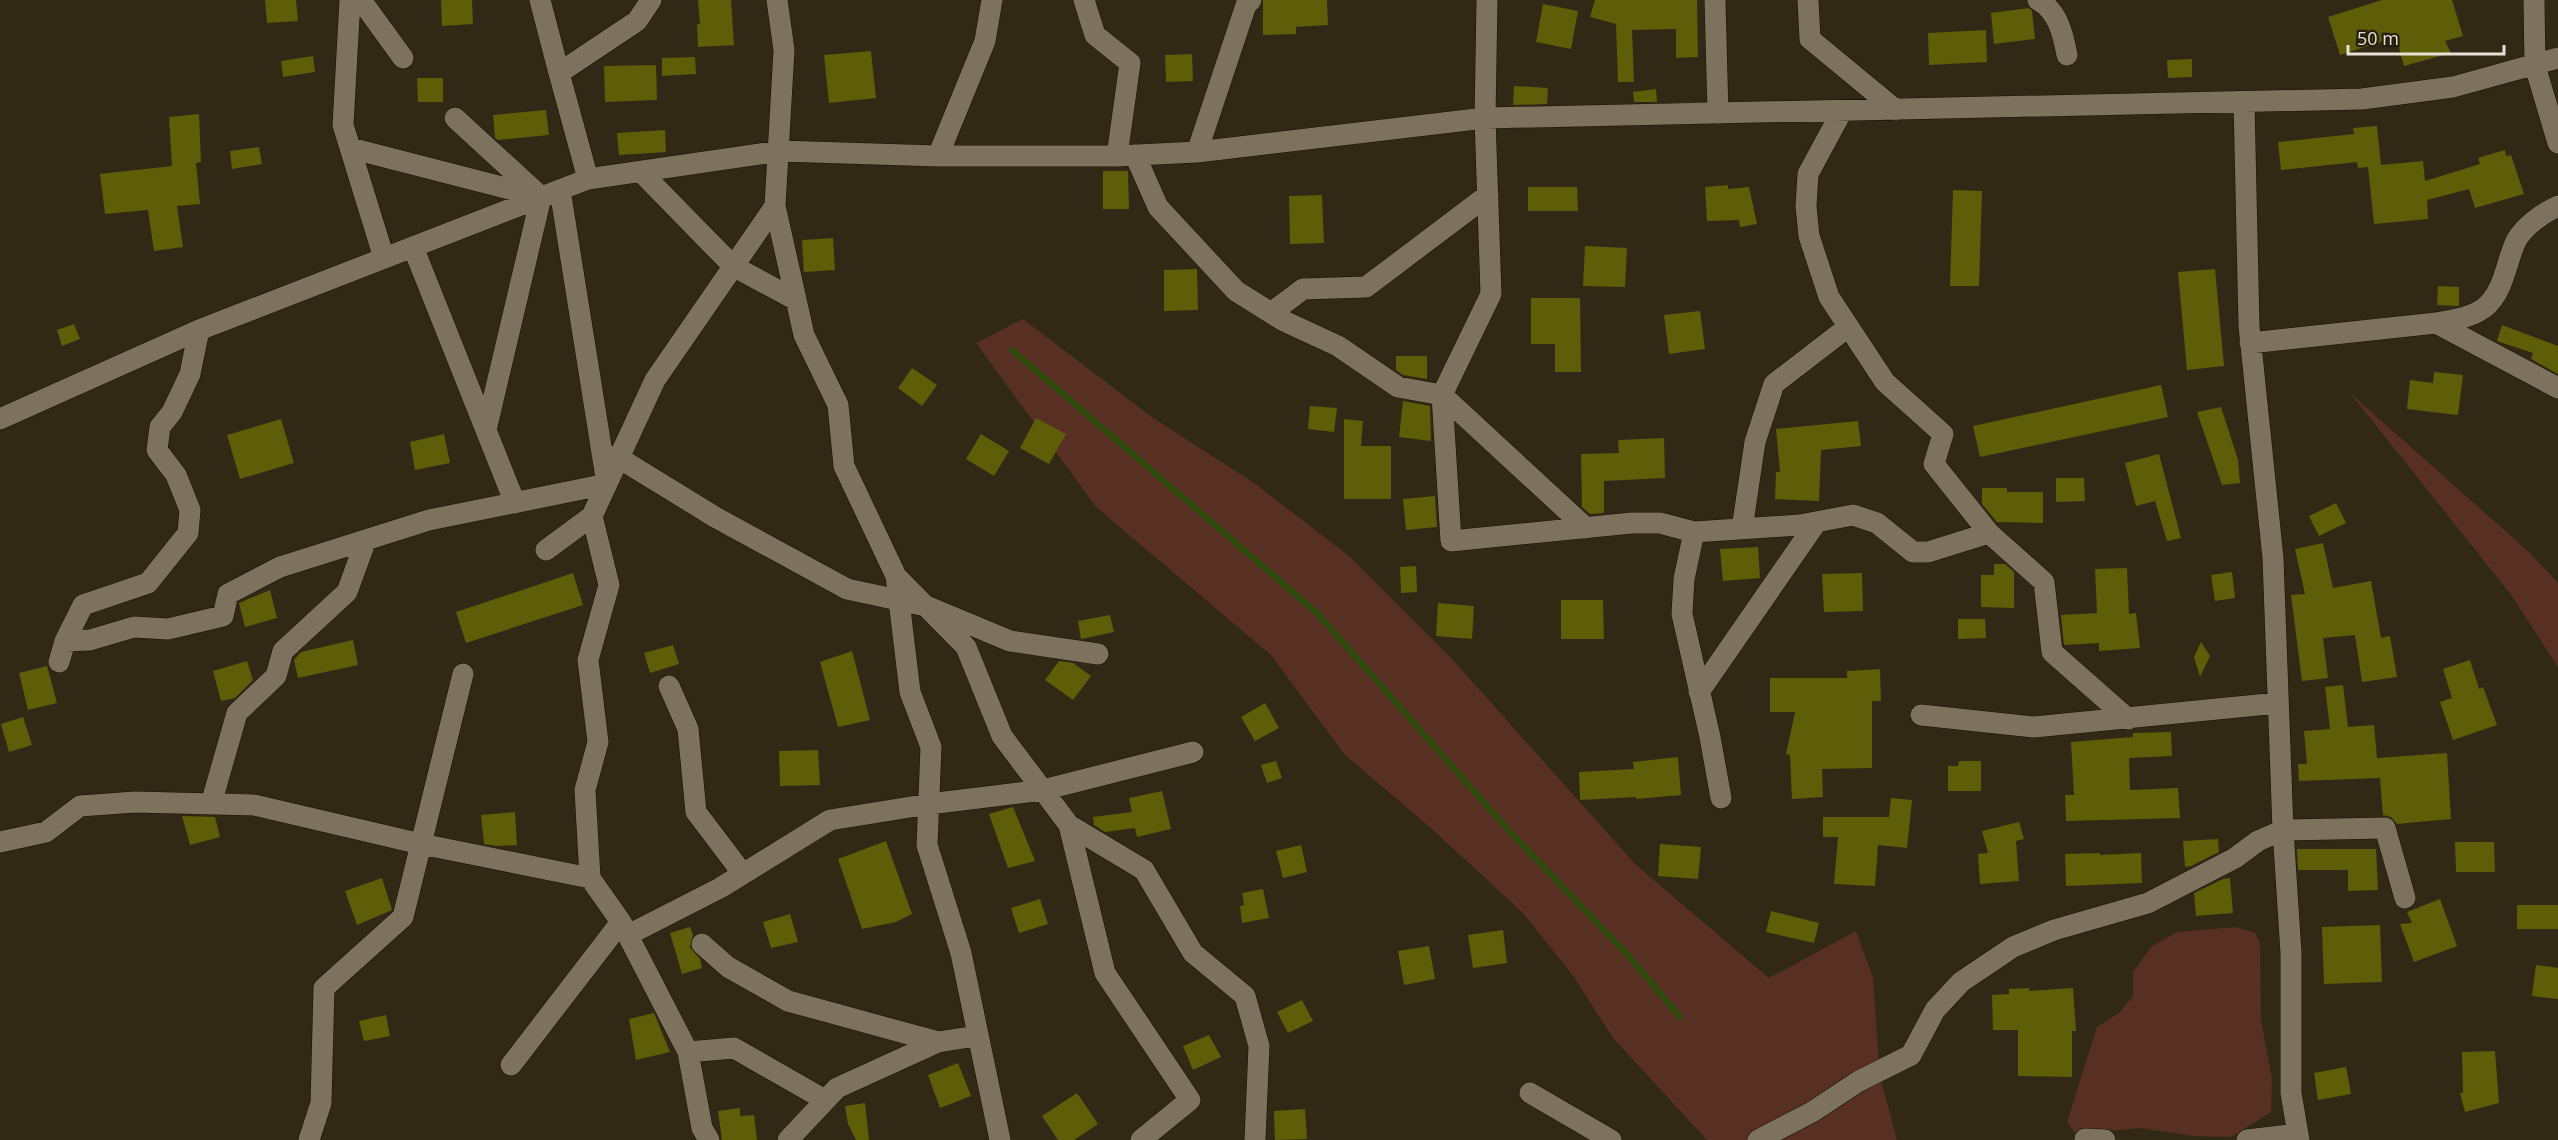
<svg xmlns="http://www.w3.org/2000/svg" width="2558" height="1140" viewBox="0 0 2558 1140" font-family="'Open Sans',sans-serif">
	<rect width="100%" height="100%" fill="#312916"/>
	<path fill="#582f23" d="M1023,319L1152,417L1254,483L1349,556L1452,659L1636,865L1769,978L1856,931L1873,978L1880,1077L1897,1140H1707L1613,1038L1574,977L1523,913L1432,829L1345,755L1271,655L1096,507L976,343Z
		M2350,393L2529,552L2558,583V667L2512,596Z
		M2236,927L2255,933L2260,943L2261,1020L2272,1079L2271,1112L2231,1137L2193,1136L2141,1128L2076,1134L2067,1122L2097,1027L2120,1012L2133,996V972L2152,946L2177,932Z"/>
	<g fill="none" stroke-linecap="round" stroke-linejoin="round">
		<path stroke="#2d4c0c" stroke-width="6" d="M1012,350L1317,613L1510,832L1627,954L1680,1017"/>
	</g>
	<path fill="#5e5d08" d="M265,0H296L298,21L267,23Z
		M441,0H472L473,24L442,26Z
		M698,0H731L734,45L698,47L697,24H700Z
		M1263,0H1327L1328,25L1296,27V34L1263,35Z
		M1595,0H1697L1698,57L1676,58V29L1632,30L1634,82H1618L1616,24L1590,17Z
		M2382,0H2452L2463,36L2445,41L2451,53L2404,66L2396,37L2340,55L2328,17Z
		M1543,4L1578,11L1571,49L1536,42Z
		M2029,8L2032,11L2035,39L1994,44L1991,13Z
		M1986,30L1987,62L1929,65L1928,33Z
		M871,51L876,98L829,103L824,55Z
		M1192,54L1193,81L1166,82L1165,55Z
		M313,56L315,72L283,77L281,61Z
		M695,57L696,74L662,76V58Z
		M2192,59V77L2168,78L2167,60Z
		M656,65L657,100L605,102L604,66Z
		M417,78H443V102H418Z
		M1514,86L1548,88L1547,104L1513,105Z
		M1656,89L1657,102H1634L1633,92Z
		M546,110L549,135L498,140L495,138L493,115Z
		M199,114L201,162L196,163L200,204L177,206L183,247L154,251L148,210L105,214L100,174L172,166L169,117Z
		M2377,126L2381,165L2423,161L2425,181L2480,164L2478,158L2505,150L2506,156L2511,155L2524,194L2475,208L2469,189L2427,200L2428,219L2374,224L2368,167L2358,168L2357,162L2281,170L2278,142L2354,134L2353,128Z
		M665,130L666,152L619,155L617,133Z
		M259,147L262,164L232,169L230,151Z
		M1103,171H1128L1129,209H1103Z
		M1728,185V189L1749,187L1757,224L1740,227L1739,220L1707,221L1705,187Z
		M1528,187H1577L1578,211H1528Z
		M1953,190L1982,191L1979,286H1950Z
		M1322,195L1324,243L1290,244L1289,196Z
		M833,238L835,270L804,272L802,240Z
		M1585,246L1627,248L1625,287L1583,286Z
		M1197,269L1198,310L1164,311V270Z
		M2215,269L2224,366L2187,370L2178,272Z
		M2438,286L2459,287V306L2437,305Z
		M1531,298H1580L1581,372H1555V344H1531Z
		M1700,311L1705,349L1669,354L1664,315Z
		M74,324L80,339L62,346L57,330Z
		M2502,325L2558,346V374L2531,359L2533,353L2497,341Z
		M1396,356H1427V379L1403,375L1396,370Z
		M912,368L937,385L922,406L898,388Z
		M2434,372L2463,375L2458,415L2407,409L2410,380L2433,383Z
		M2161,385L2168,417L1980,457L1973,426Z
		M1403,401L1430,406L1431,441L1399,437Z
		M1310,406L1337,408L1334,432L1308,429Z
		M2221,407L2238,460L2240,483L2222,485L2197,412Z
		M1036,418L1066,434L1049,464L1020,448Z
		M281,419L294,463L240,479L227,435Z
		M1344,419L1363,421L1361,446H1391V499H1344Z
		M1858,421L1861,446L1821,450L1819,501L1775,499L1776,472H1780L1776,429Z
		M444,434L450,463L415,470L410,442Z
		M981,434L1009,451L994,476L966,459Z
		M1664,438L1665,478L1604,481V513L1590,514L1582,507L1581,454L1619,453L1618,440Z
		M2159,454L2181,538L2167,541L2155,501L2136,506L2125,463Z
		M2056,478H2084L2085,501L2056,502Z
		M1982,488H2007V492H2043V523L1997,522L1982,504Z
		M1435,496L1437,527L1406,530L1403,499Z
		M2336,503L2346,523L2319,536L2309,516Z
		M2323,543L2333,588L2371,581L2381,638L2390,636L2397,677L2362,682L2355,635L2323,638L2328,678L2302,681L2291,595L2305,594L2295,549Z
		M1758,547L1760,578L1723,581L1720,549Z
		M1994,564H2005L2014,572V608L1981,607V575H1994Z
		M1416,566L1417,592L1401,593L1400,567Z
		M2127,568L2129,614L2136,613L2140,648L2099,651V643L2064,645L2061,615L2097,613L2095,569Z
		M2232,572L2235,598L2215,601L2211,575Z
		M573,573L583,605L466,643L456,612Z
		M1862,573L1863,611L1824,612L1822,574Z
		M270,590L277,618L245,627L239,603Z
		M1561,600H1603L1604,639H1561Z
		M1438,603L1474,606L1472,639L1436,636Z
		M1110,615L1114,632L1081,639L1078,621Z
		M1958,619H1985L1986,638L1958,639Z
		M353,640L358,665L298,678L294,660L301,652Z
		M2201,642L2210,656L2200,677L2194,657Z
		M673,645L679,664L650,673L644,653Z
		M852,651L870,720L838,727L820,662Z
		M2470,660L2479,689L2483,687L2497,725L2453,740L2440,702L2452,698L2443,669Z
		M247,661L253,680L235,698L221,701L213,671Z
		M1059,661L1073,663L1091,676L1073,700L1045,680Z
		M47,666L57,703L28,710L19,673Z
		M1880,669L1881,701H1872V768L1822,769L1823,797L1792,799L1790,755L1786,754L1795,712H1770V678H1847V671Z
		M2343,685L2348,727L2374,725L2377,758L2447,753L2451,819L2397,824L2391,817L2383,815L2380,778L2299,781L2298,764H2307L2304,731L2330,729L2325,687Z
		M1265,703L1279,728L1255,741L1241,717Z
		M23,717L32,745L9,752L1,724Z
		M2171,732L2172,756L2129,758L2130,790L2178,788L2180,818L2066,821L2065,795H2074L2071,742L2133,737V733Z
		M818,750L820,785L780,786L779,751Z
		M1678,757L1681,795L1636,799V797L1580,800L1579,772L1634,769L1633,762Z
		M1276,761L1282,778L1267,783L1261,765Z
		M1959,761H1981V791H1948V766H1958Z
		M1162,791L1171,829L1137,837L1135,828L1105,832L1094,825L1093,817L1132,812L1129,798Z
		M1891,798L1912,800L1907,848L1878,845L1875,886L1834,884L1838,837H1823V817H1889Z
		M1013,807L1035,861L1008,868L989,814Z
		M515,812L517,845L497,846L484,844L481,815Z
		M182,816L215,817L220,837L190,845Z
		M2019,822L2024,839L2016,841L2019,881L1980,884L1978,854L1988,853L1982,831Z
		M2218,839L2219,852L2191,866L2185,867L2183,841Z
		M886,841L912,914L896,922L862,929L838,859Z
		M2455,842H2494L2495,872H2456Z
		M1660,844L1701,847L1698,879L1658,876Z
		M1301,845L1307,872L1283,878L1276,851Z
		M2297,849H2376L2378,890L2348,891V870H2298Z
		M2100,853V855L2141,853L2142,883L2066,886L2065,854Z
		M382,878L392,910L357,925L345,891Z
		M2230,878L2233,913L2196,916L2194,893L2223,879Z
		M1263,889L1269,918L1242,923L1240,906L1244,905L1242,893Z
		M1040,899L1048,924L1019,933L1011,908Z
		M2440,899L2457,946L2414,962L2400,924L2412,923L2407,912Z
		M2517,905H2558V929H2517Z
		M1771,911L1819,923L1814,943L1766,932Z
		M790,914L798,942L771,948L763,922Z
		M2380,925L2382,982L2324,984L2322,927Z
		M690,927L693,935L690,947L700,959L702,968L682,974L670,933Z
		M1503,930L1507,963L1473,968L1468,935Z
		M1429,946L1435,979L1404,985L1398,951Z
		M2536,965L2558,968V999L2532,996Z
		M2029,988V991L2073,988L2076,1031H2072V1077L2018,1076V1030H1993L1992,995L2009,994V989Z
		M1302,1000L1313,1021L1288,1033L1277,1012Z
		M654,1013L670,1052L636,1060L629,1019Z
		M386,1015L390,1036L364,1041L359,1021Z
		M1209,1035L1221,1057L1193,1070L1183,1046Z
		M2495,1051L2499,1103L2465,1112L2460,1093H2463L2462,1052Z
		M958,1063L971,1096L940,1108L928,1075Z
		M2346,1067L2351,1094L2318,1100L2314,1073Z
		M1077,1093L1098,1124L1074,1140H1058L1042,1116Z
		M865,1103L869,1140H856L848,1124L845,1106Z
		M740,1108V1116L754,1115L757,1140H722L718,1111Z
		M1305,1109L1307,1139L1275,1140L1274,1111Z"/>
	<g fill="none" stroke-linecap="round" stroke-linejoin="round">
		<g stroke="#191102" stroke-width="22">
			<path id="minor" d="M350,0L343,125L384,258
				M361,0L403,58
				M540,0L559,73
				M1084,0L1095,35L1130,63L1117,156
				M1487,0L1485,118L1491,294L1442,395L1451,541L1632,523H1660L1694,532L1800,525L1853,515L1877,523L1913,552H1928L1989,533
				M1715,0L1718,114
				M1808,0L1810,39L1896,110
				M2038,0C2058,11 2063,34 2067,55
				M2534,0L2535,66L2558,143
				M2244,102L2249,326L2273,558L2283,830L2291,953V1093L2299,1140
				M1842,111L1808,174L1806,206L1809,236L1829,297L1885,382L1943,434L1934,464L1989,533L2044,582L2052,652L2128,719
				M455,118L539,195
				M350,148L541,197
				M1197,152L1246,5L1251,0
				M1135,155L1158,207L1236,291L1284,321L1338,346L1398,387L1442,395L1586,528
				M938,156L985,41L992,0
				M641,172L733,266L796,300
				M588,179L559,73L637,21L651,0
				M775,206L804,335L838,405L844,466L896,576L910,692L931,747L927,845L961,953L1000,1140
				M413,247L515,503
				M1271,313L1303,289L1366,287L1488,195
				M2436,323L2558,388
				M2250,343L2436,323C2453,320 2470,318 2484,308C2504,293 2506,262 2516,241C2524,226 2543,213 2558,206
				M0,419L199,330L588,179L780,151L938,156H1117L1197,152L1485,118L2362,99L2453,87L2558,58
				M486,430L541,197
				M605,455L619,458L715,517L847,589L926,606L1010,641L1098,654
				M592,516L609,585L588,660L598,742L585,790L590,878L621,922L688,1052L702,1128L709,1140
				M1742,529L1755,442L1774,384L1848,327
				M1694,532L1684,579L1682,614L1710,737L1721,798
				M546,550L592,516L655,380L775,206L784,50L777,0
				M896,576L966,647L1002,736L1069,825L1144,870L1193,953L1245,996L1259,1046L1255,1140
				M65,641L90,640L134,627L168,629L223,616L228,594L280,567L429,520L607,484L560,190
				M59,662L65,641L83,605L148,583L188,533L190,510L176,475L157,450L160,427L172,412L190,374L199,330
				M669,686L688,729L696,812L743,874
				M1699,692L1816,523
				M1921,715L2034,727L2278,703
				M211,804L237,713L276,676L283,651L347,592L366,540
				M1069,825L1105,973L1190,1100L1141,1140
				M0,842L46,832L80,806L135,802L254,805L421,844L590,878
				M628,935L720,888L830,820L929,804L1043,790L1193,752
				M702,944L728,967L788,1001L938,1042
				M688,1052L734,1048L825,1100
				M511,1065L621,922
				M1530,1093L1611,1140
				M2085,1139L2105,1140
				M309,1140L321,1103L324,988L403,917L463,674
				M788,1140L837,1088L938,1042L976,1036
				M1758,1140L1812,1112L1859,1081L1911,1055L1935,1010L1961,982L2013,947L2054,930L2148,903L2235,858L2258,841L2283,830L2385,828L2405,898
				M2247,1140L2298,1134"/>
		</g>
		<use href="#minor" stroke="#7c725d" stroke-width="21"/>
	</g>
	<path d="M2348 45v9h156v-9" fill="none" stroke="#e7e1d6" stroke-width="3"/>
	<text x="2357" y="45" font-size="18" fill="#e7e1d6" stroke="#271f0d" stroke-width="4.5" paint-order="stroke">50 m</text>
</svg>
